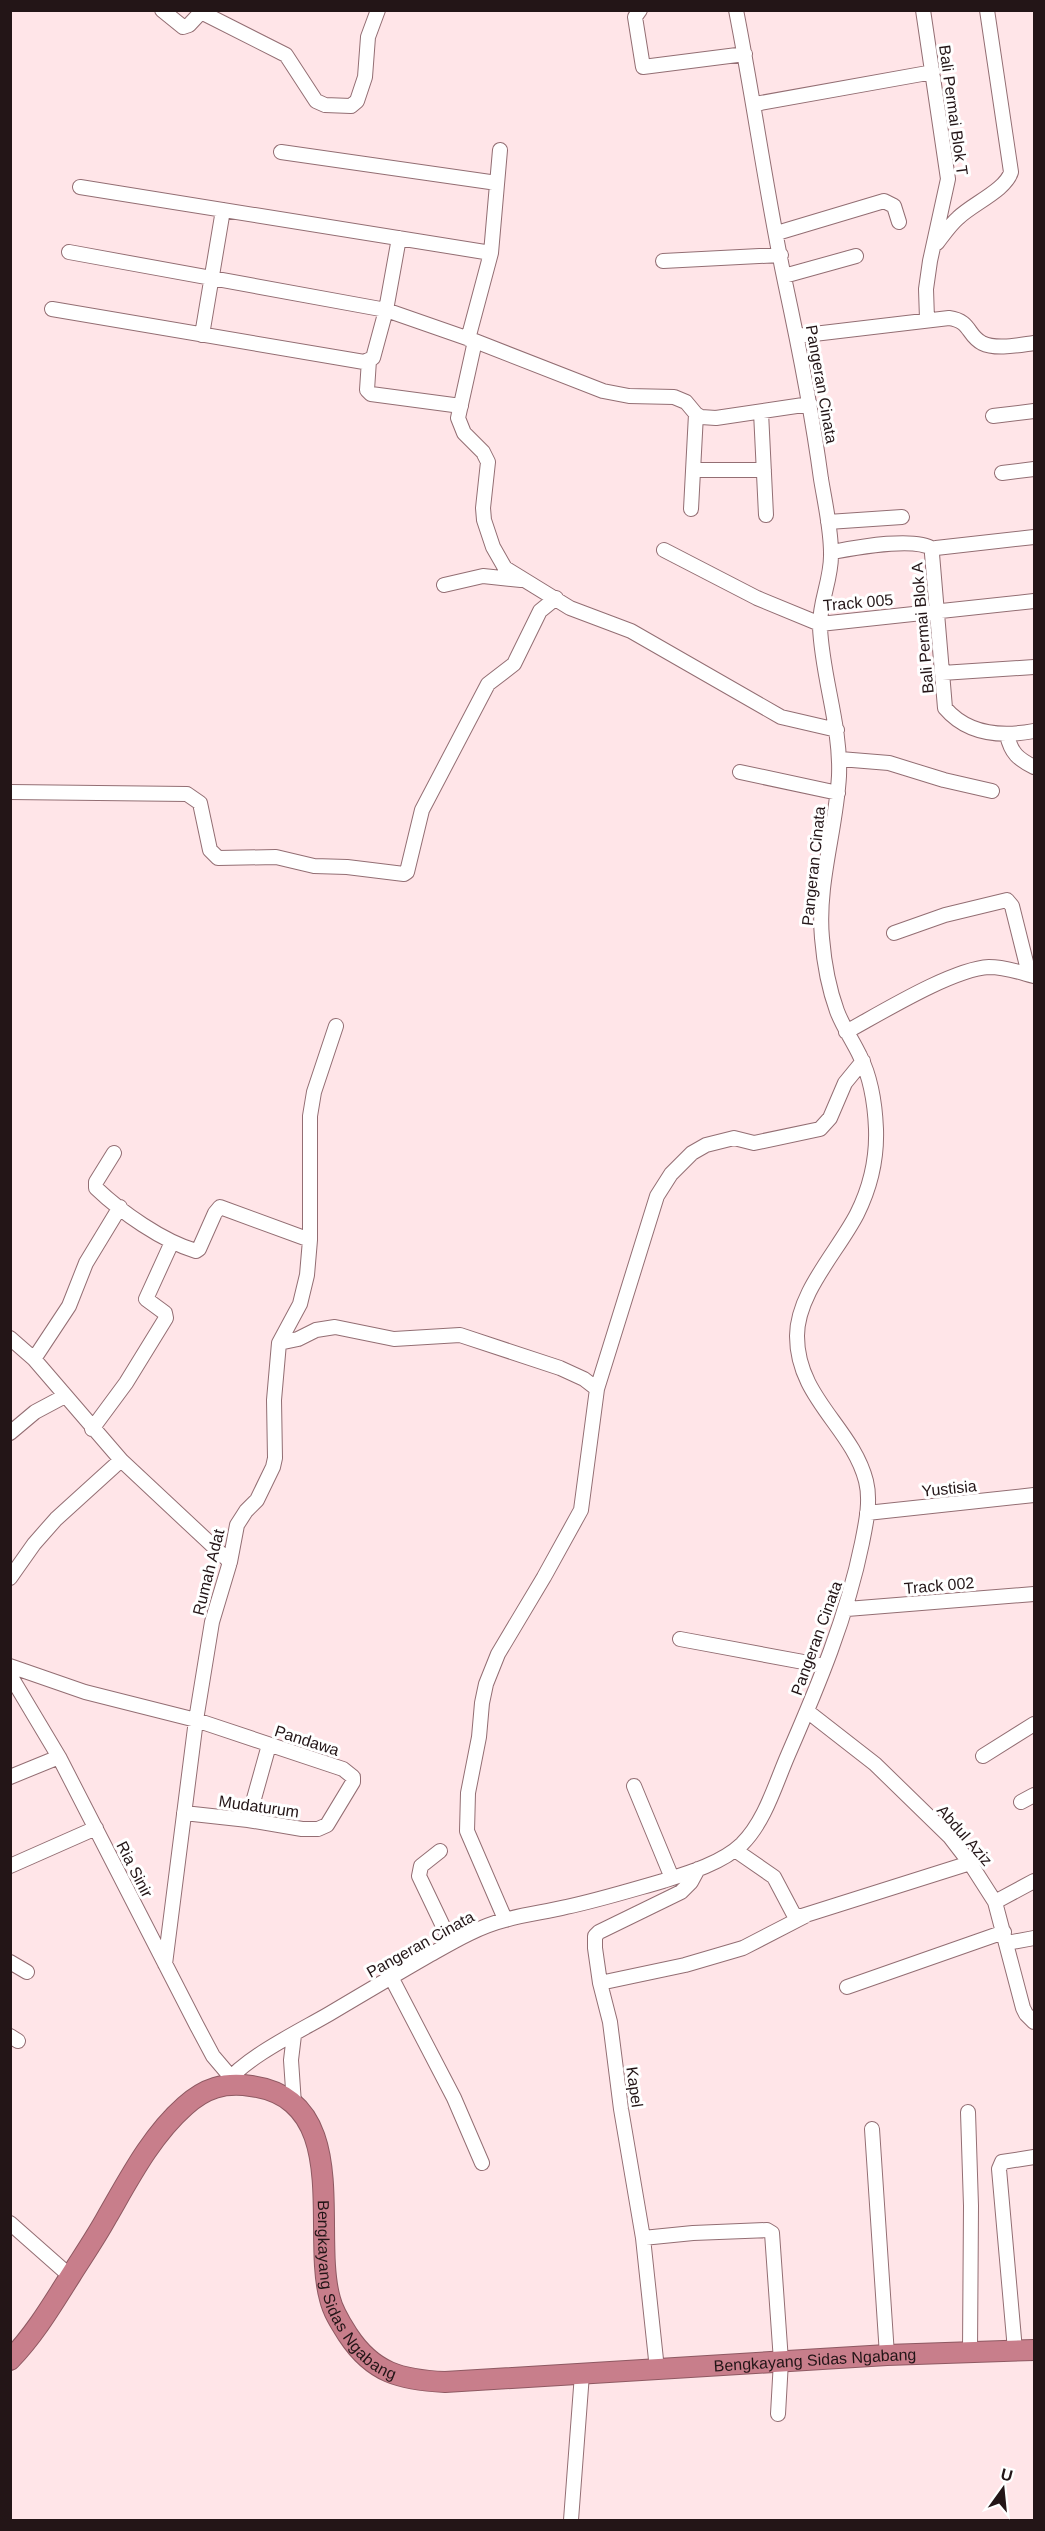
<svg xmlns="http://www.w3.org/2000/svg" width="1045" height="2531" viewBox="0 0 1045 2531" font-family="Helvetica,sans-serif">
	<rect width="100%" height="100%" fill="#ffe5e8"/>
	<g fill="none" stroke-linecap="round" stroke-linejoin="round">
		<g stroke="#936e73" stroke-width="16">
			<path id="minor" d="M162,10L183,27L189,25L203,10
				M640,10L635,17L643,67L745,54
				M923,10L948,179L930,261L926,289L927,319
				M201,12L286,55L316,101L325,105L351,106L357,101L365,77L368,37L378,10
				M755,104L933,72
				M281,152L497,183
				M80,187L491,253
				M777,233L884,201L894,206L899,222
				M937,243C944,234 950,225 958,218C972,204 1006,190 1011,172L987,10
				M69,252L386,310L475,341L603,391L629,396L674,397L686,402L696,414L701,417L716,418L810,404
				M663,261L781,255
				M784,276L856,256
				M52,309L364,362L373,358L386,310L399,238
				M202,335L223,210
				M797,336L949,318C971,321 967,335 982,343C996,350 1019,345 1034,343
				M468,339L491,253L500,150
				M475,341L458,418L464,433L483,452L488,462L483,508L484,520L493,547L505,568L570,608L631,631L781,717L837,730
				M369,360L367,390L371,394L461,406
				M761,412L766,515
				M993,416L1034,411
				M693,470H764
				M1002,473L1034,469
				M691,509L696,414
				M828,522L902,517
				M1034,537L936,548L933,549L932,554L945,708C968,735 1002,737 1034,731
				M664,550L757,598L820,624L1034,601
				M832,552C854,548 914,536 933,549
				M444,585L483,576L521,580
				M942,673L1034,667
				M1007,735C1011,753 1018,759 1034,767
				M840,759L889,763L944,780L992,791
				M740,772L838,793
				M10,792L187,794L200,803L210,850L218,858L276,857L314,866L347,867L404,874L407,872L422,810L488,684L514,664L540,611L556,598
				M894,933L945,915L1007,900L1012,906L1029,974
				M846,1032C881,1013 952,969 989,967C1005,967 1019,972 1034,976
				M114,1153L96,1182V1188C121,1212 162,1241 196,1251L199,1249L215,1213L220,1207L310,1240
				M10,1338L34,1359L121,1460L230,1562
				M279,1343L298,1339L316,1330L335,1327L394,1339L460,1335L560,1368L584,1379L597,1389L581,1510L544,1577L498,1654L486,1684L482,1703L479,1737L468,1793L467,1831L505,1919
				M34,1359L69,1306L86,1263L120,1207
				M597,1389L657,1196L671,1174L692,1153L706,1145L734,1138L754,1143L820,1129L830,1118L845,1083L863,1061
				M92,1429L126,1383L166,1318L165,1313L146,1299L172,1242
				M10,1433L35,1412L65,1396
				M867,1513L1034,1495
				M10,1578L34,1544L56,1519L121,1460
				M847,1609L1034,1594
				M680,1639L825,1666
				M10,1666L85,1692L196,1720L343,1769L353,1777V1782L327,1825L318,1829H302L248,1820L184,1813
				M10,1675L59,1757L197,2026L213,2056L230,2076
				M807,1711L875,1764L950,1837L970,1863L995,1902L1023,2008L1026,2014L1034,2022
				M983,1756L1034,1724
				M10,1777L59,1757
				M634,1786L672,1878
				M1021,1802L1034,1795
				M248,1820L269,1745
				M735,1850L774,1877L793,1913L799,1917L970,1863
				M440,1851L421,1866L419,1876L451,1943
				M10,1866L96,1828
				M995,1902L1034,1881
				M1007,1943L1034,1938
				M10,1962L27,1972
				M165,1964L196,1720L212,1622L230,1562L237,1525L246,1511L257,1500L273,1467L275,1458L274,1400L279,1343L300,1304L307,1275L310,1240V1116L314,1092L336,1026
				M391,1977L454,2098L482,2163
				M600,1983L685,1965L743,1948L805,1916
				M847,1987L1004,1932
				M294,2035L291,2060L294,2104
				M10,2036L18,2041
				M225,2084C246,2057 298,2032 329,2014C361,1995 393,1976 426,1957C451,1943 477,1927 505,1920C525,1914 546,1912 566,1907C599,1900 631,1890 663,1881C689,1873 722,1863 742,1844C765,1821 775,1785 788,1755C818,1686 847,1617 862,1543C866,1523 871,1501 866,1481C852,1427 797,1398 797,1336C797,1293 838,1251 857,1214C870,1188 877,1158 876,1129C875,1104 871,1078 860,1056C853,1041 843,1027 837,1011C829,989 824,962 822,938C817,884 836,830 839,776C841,725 822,677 820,627C819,602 832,579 831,553C831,529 825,503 821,479C812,412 799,347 785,282C766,192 754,101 736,10
				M968,2112L971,2206L970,2351
				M872,2129L887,2355
				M10,2223L70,2276
				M643,2238L693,2233L767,2230L772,2233L781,2361L778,2414
				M1015,2350L999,2169L1002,2162L1034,2157
				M657,2369L643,2238L621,2109L610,2022L600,1983L595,1948V1936L599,1932L681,1892L691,1882L698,1869
				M571,2520L582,2374"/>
		</g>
		<g stroke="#8e5962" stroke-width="22">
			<g id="highway">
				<path id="s1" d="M10,2360C35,2334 52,2305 71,2275C83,2256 96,2237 107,2217C129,2179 151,2136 185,2106C205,2088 224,2082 251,2086C354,2100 311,2232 330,2299C333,2312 341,2324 348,2335C373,2373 401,2380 445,2382L887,2355L1034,2350"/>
			</g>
		</g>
		<use href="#minor" stroke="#fff" stroke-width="14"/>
		<use href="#highway" stroke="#c87e8b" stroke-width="20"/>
	</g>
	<g text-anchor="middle" stroke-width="6" stroke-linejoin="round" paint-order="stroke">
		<g font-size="16" fill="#231517" stroke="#fff">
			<text transform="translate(954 110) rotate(82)" y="6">Bali Permai Blok T</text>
			<text transform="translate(822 384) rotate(80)" y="6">Pangeran Cinata</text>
			<text transform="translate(858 602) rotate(-5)" y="6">Track 005</text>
			<text transform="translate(922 628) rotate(-95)" y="6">Bali Permai Blok A</text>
			<text transform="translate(813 866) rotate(-84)" y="6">Pangeran Cinata</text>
			<text transform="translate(949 1488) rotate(-6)" y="6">Yustisia</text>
			<text transform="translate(208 1572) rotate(-76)" y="6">Rumah Adat</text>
			<text transform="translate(939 1585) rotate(-5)" y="6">Track 002</text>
			<text transform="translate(816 1638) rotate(-70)" y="6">Pangeran Cinata</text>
			<text transform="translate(307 1740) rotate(18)" y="6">Pandawa</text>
			<text transform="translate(259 1806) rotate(8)" y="6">Mudaturum</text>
			<text transform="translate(965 1835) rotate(49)" y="6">Abdul Aziz</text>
			<text transform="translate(135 1869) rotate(63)" y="6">Ria Sinir</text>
			<text transform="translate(420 1944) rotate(-29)" y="6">Pangeran Cinata</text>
			<text transform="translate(635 2087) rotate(82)" y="6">Kapel</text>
			<text dy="6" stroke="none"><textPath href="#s1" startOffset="633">Bengkayang Sidas Ngabang</textPath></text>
			<text dy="6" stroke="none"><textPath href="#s1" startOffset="1155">Bengkayang Sidas Ngabang</textPath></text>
		</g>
	</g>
	<rect width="1045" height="2531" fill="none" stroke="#231517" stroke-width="24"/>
	<g transform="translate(1003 2489) rotate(15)" stroke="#ffffff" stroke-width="4.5" paint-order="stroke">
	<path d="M0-4.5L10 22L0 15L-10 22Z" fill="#231517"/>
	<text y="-9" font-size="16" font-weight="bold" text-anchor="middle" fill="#231517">U</text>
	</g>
</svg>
